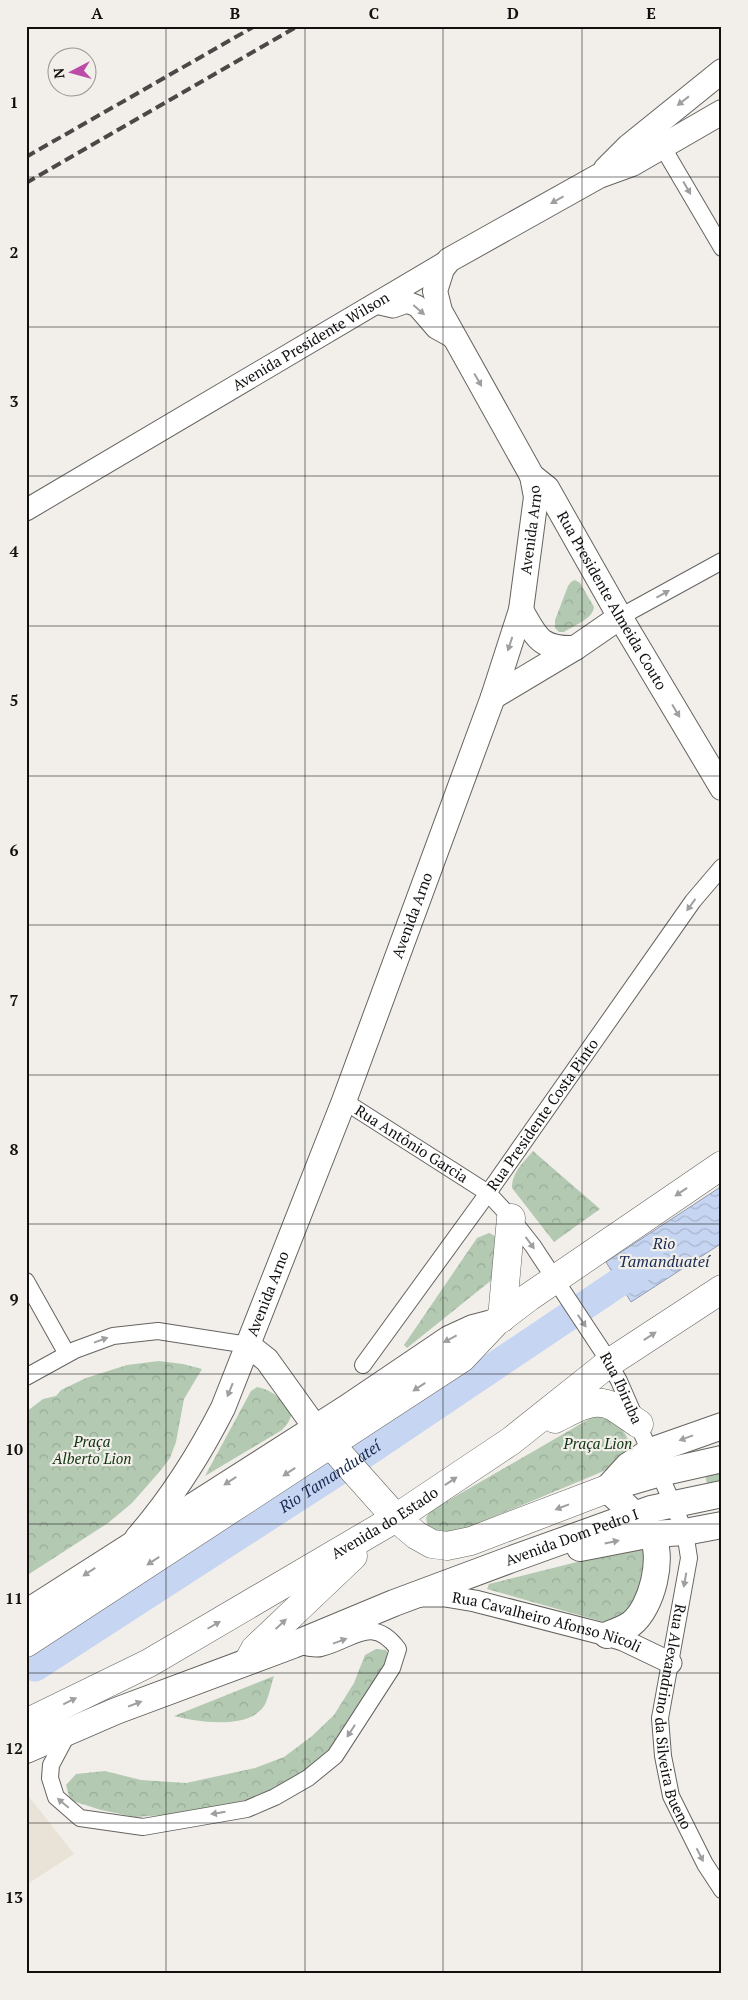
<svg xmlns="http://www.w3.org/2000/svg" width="748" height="2000" viewBox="0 0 748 2000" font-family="'PT Serif',serif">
	<defs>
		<pattern id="grass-tufts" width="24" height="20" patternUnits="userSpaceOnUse" patternTransform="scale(1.25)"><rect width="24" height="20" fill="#b3c9b2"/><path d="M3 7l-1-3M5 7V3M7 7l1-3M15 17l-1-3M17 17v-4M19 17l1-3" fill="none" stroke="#99ac98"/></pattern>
		<pattern id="park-crowns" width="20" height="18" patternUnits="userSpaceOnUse" patternTransform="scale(1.25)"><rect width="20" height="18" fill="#b3c9b2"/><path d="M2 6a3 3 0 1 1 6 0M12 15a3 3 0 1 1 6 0" fill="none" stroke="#99ac98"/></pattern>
		<pattern id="water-waves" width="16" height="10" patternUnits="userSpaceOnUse" patternTransform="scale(1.25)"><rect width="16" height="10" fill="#c6d5f2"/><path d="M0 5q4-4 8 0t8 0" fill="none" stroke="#a9b6ce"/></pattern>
	</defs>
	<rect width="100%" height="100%" fill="#f2efea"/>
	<path fill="#e9e3d7" d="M26,1793L74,1854L26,1885Z"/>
	<path fill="url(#grass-tufts)" d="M722,1471V1480L707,1484L705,1475Z"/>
	<path fill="url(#park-crowns)" d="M575,580L580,583L594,607C593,619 573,626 564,632H559L555,628V620L568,586L571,582Z
		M533,1151L600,1209L554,1242L512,1188C512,1172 523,1163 533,1151Z
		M489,1233L499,1238L498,1275L407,1348L404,1345L477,1238Z
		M159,1361L183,1364L202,1369L184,1399L176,1442L170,1458L161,1470L132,1503L108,1523L26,1576V1412L43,1399L56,1396L61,1390L86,1378L127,1365Z
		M257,1387C274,1390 282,1400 292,1414L288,1423L282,1430L205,1476L251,1391Z
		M596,1415L616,1419L630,1442L631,1450L623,1463L455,1533L442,1534L428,1527L426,1518L430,1511Z
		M637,1547L643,1548L649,1555L638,1608L607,1623L487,1589L489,1584Z
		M376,1649L386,1650L388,1654L379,1679L326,1756L298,1777L269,1792L238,1803L206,1812L135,1817L101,1810L70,1800L66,1785L76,1774L105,1771L141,1780L186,1783L255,1768L284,1757L312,1736L334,1715L354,1683L365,1655Z
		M274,1676C271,1684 269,1698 264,1706C248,1730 197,1722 174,1716Z"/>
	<path fill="url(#water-waves)" stroke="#909aae" d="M722,1186V1243L631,1302L606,1262Z"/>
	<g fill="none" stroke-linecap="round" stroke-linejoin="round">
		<path stroke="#c6d5f2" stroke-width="29" id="s1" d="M35,1667L352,1462L651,1261"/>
		<g stroke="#666460" stroke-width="18">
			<g id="minor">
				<path d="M662,146L722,248"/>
				<path d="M620,617L722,561"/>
				<path id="s2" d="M344,1101L488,1193L511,1218L533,1246L603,1352L619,1381L685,1532L689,1558L660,1718L663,1756L671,1796L705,1864L722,1890"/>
				<path d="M26,1281L67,1354"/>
				<path id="s3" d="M363,1365L488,1193L693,901L722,867"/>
				<path d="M26,1377L75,1350L113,1336L158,1331L248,1345"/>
				<path d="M68,1733L51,1765L50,1778L56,1797L80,1818L143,1827L247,1809L275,1797L308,1778L335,1756L392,1668L398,1649C372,1614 353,1640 321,1648C314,1650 305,1647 298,1645"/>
			</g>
		</g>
		<g stroke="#666460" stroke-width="23">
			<g id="tertiary">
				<path d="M380,304L393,307L407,302L417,306L436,328L454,338"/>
				<path id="s4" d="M26,510L449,260"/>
				<path id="s5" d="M421,1596H445L475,1601L607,1635L623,1640L671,1663"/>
			</g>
		</g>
		<g stroke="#666460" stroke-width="26">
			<g id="secondary">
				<path id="s6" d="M722,112L632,164L599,176L449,260L442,269L435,291L440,311L532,476L547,488L620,617L722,788"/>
				<path d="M606,169L629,146L722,71"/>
				<path d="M521,610C537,638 540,649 575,648"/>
				<path d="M493,697L575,648L620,617"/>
				<path d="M248,1345L267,1360L315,1427"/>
				<path id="s7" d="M137,1538C172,1498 199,1455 223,1408L344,1101L493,697L521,610L536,497L532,476"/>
			</g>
		</g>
		<g stroke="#666460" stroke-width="28">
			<g id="primary">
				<path d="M609,1488L660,1473L722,1459"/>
				<path d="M607,1489L628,1466L651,1451L722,1426"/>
				<path d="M580,1548L652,1534L685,1532L722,1525"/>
				<path d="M26,1613L347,1408L449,1339L473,1328L496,1322"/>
				<path d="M607,1635C615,1632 624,1629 631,1624C652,1608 665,1556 651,1533C643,1521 619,1500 607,1489"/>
				<path id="s8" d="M26,1750L116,1711L293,1645L394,1603L512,1559L651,1509L722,1494"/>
			</g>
		</g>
		<g stroke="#666460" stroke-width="29">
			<g id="trunk">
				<path d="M502,1318L511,1218"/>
				<path d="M555,1419C571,1411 593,1396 612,1406C621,1411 630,1418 639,1424"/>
				<path d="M315,1427L396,1518L416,1535L432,1544L447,1546L471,1541L607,1489"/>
				<path d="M26,1643L462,1358L496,1322L529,1297L722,1165"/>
				<path d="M249,1660L255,1649L353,1556"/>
				<path id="s9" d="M26,1723L149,1663L396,1518L511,1441L609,1363L722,1289"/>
			</g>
		</g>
		<use href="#minor" stroke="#fff" stroke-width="16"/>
		<use href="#tertiary" stroke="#fff" stroke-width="21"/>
		<use href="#secondary" stroke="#fff" stroke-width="24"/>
		<use href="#primary" stroke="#fff" stroke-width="26"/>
		<use href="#trunk" stroke="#fff" stroke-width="28"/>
		<path stroke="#4b4947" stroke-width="4" stroke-dasharray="10 5" stroke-linecap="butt" d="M26,157L255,26
			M26,183L298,26"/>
	</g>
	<defs><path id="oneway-solid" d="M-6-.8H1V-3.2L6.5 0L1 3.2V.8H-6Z" transform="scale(1.25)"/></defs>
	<g fill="#a09f9f">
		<use href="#oneway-solid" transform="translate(683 101) rotate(142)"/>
		<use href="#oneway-solid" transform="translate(687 188) rotate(60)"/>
		<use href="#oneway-solid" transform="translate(557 200) rotate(151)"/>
		<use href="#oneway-solid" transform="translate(419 310) rotate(41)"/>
		<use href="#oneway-solid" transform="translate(478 380) rotate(60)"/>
		<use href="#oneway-solid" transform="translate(663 594) rotate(-29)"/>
		<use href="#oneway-solid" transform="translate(510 644) rotate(108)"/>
		<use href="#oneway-solid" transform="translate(676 711) rotate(59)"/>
		<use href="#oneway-solid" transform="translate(691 905) rotate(126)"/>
		<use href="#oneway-solid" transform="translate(681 1192) rotate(146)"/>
		<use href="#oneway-solid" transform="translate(530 1243) rotate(54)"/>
		<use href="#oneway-solid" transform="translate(582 1321) rotate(56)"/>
		<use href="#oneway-solid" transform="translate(650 1336) rotate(-33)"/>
		<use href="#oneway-solid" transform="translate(450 1339) rotate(152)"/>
		<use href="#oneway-solid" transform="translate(101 1340) rotate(-20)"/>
		<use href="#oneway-solid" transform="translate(419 1387) rotate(147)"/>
		<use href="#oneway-solid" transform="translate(230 1390) rotate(112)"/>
		<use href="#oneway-solid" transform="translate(686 1438) rotate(160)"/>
		<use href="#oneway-solid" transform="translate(289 1472) rotate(147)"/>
		<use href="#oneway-solid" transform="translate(230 1481) rotate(147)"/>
		<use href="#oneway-solid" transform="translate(451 1481) rotate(-34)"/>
		<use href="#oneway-solid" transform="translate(562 1507) rotate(159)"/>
		<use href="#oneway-solid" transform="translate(612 1542) rotate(-12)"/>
		<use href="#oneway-solid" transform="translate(153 1561) rotate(147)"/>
		<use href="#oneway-solid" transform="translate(89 1572) rotate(147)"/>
		<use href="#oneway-solid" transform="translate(685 1580) rotate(100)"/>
		<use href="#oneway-solid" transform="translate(281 1624) rotate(-43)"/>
		<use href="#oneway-solid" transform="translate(214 1625) rotate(-30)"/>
		<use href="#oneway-solid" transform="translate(340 1641) rotate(-20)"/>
		<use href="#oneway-solid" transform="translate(70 1701) rotate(-26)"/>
		<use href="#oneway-solid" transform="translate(135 1704) rotate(-21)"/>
		<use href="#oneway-solid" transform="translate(351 1731) rotate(123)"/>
		<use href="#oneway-solid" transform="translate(63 1803) rotate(-140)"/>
		<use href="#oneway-solid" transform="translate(218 1813) rotate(171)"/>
		<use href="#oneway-solid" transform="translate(700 1855) rotate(63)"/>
	</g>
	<path fill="none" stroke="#11100e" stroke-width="1" stroke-opacity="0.55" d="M166,26V1974M305,26V1974M443,26V1974M582,26V1974M26,177H722M26,327H722M26,476H722M26,626H722M26,776H722M26,925H722M26,1075H722M26,1224H722M26,1374H722M26,1524H722M26,1673H722M26,1823H722"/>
	<g text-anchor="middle" stroke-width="4.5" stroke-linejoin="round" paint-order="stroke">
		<g font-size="15" fill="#11100e" stroke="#f2efea">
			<text dy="5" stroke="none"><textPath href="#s4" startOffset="331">Avenida Presidente Wilson</textPath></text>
			<text dy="5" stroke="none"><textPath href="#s7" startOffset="1089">Avenida Arno</textPath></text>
			<text dy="5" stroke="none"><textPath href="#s6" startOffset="704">Rua Presidente Almeida Couto</textPath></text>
			<text dy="5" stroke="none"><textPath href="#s7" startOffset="684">Avenida Arno</textPath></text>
			<text dy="5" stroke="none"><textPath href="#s3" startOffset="308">Rua Presidente Costa Pinto</textPath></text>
			<text dy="5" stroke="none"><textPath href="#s2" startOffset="80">Rua Antônio Garcia</textPath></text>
			<text dy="5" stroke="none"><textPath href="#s7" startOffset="279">Avenida Arno</textPath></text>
			<text dy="5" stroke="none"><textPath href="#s2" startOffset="408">Rua Ibiruba</textPath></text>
			<text dy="5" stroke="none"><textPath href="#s9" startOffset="411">Avenida do Estado</textPath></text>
			<text dy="5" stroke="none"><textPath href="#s8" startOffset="586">Avenida Dom Pedro I</textPath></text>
			<text dy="5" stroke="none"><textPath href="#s5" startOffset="129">Rua Cavalheiro Afonso Nicoli</textPath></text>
			<text dy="5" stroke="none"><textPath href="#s2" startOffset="754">Rua Alexandrino da Silveira Bueno</textPath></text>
		</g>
		<g font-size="15" font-style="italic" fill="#0f320e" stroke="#f2efea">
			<text x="92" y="1447">Praça<tspan x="92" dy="17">Alberto Lion</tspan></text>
			<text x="598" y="1449">Praça Lion</text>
		</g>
		<g font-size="16" font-style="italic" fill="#182a50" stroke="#f2efea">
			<text x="664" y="1249">Rio<tspan x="664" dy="18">Tamanduateí</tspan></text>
			<text dy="6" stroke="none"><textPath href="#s1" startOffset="351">Rio Tamanduateí</textPath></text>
		</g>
	</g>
	<rect width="748" height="2000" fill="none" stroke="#f2efea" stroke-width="55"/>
	<g transform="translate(72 72) rotate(264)"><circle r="24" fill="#f2efea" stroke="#989692"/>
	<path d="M0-4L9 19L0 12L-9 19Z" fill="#bb4ba7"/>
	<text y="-8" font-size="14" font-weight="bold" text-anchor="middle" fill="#11100e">N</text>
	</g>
	<rect x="28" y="28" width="692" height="1944" fill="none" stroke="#11100e" stroke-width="2"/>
	<g font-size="16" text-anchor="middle" font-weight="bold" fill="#11100e">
		<text x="97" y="19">A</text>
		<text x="235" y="19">B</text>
		<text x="374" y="19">C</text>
		<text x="513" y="19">D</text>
		<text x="651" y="19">E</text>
		<text x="14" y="108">1</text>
		<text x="14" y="258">2</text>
		<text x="14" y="407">3</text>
		<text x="14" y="557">4</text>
		<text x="14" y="706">5</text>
		<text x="14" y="856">6</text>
		<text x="14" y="1006">7</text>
		<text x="14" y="1155">8</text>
		<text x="14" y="1305">9</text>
		<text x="14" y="1455">10</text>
		<text x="14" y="1604">11</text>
		<text x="14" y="1754">12</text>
		<text x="14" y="1903">13</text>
	</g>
</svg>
